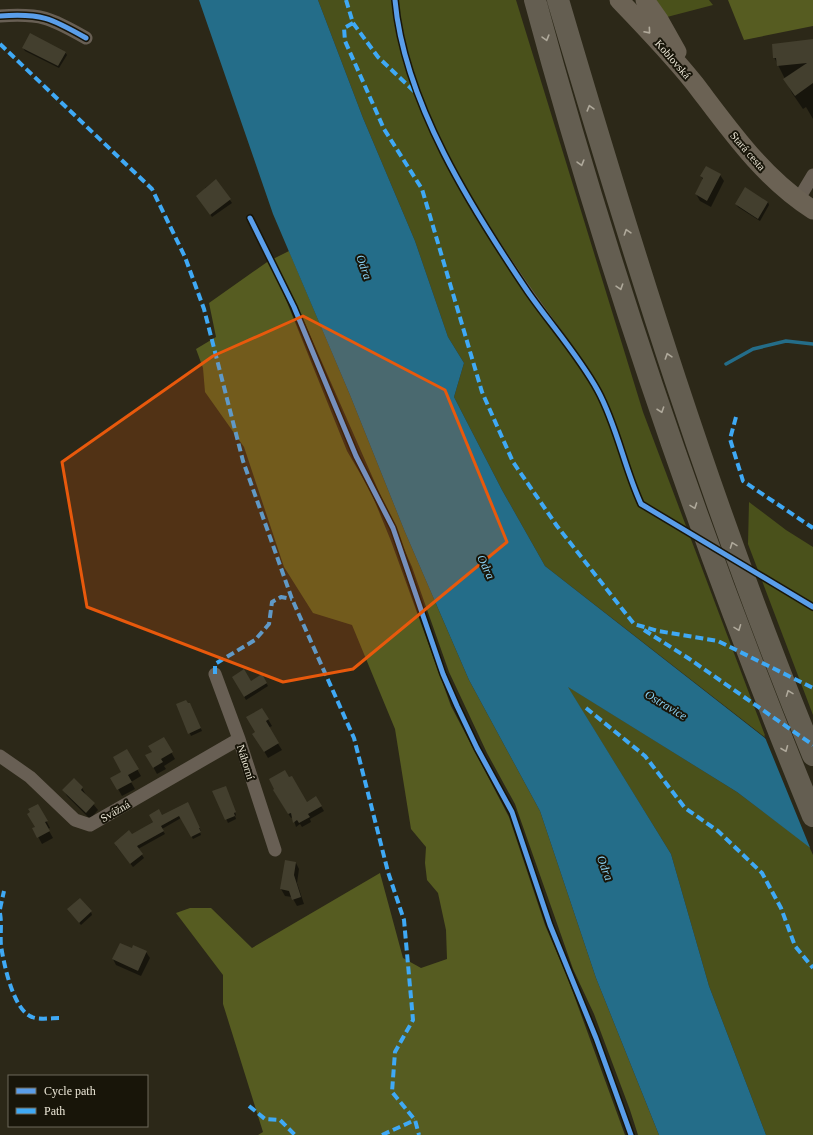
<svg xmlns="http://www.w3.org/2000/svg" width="813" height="1135" viewBox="0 0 813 1135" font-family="'Times New Roman',serif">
	<rect width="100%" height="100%" fill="#2c2818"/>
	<path fill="#4a511b" d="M318,0H516L643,412L766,738L545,566L502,490L454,397L464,363L448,337L415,241L363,118Z
		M656,0H709L713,5L667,17Z
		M749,502L786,530L813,547V715L748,544Z
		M567,686L737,792L809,846L813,855V1135H766L709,986L671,854Z"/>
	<path fill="#565c21" d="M728,0H813V26L744,40Z
		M289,251L350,395L405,532L469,680L540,811L596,978L659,1135H638L630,1110L594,1014L573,969L515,804L487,753L449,672L412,567L303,319L273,259Z
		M270,260L347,451L371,492L391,541L451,706L509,817L545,925L567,976L625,1135H258L263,1132L223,1004V975L176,913L190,908H211L252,948L380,873L403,958L421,968L447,959L446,930L438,893L427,880L425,863L426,847L411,829L395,729L352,625L313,613L284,567L244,447L205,392L203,368L196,349L216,337L209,303Z"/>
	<path fill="#246d89" d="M199,0H318L363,118L415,241L448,337L464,363L454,397L502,490L545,566L784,753L813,850L737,792L568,687L671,854L709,986L766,1135H659L596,978L540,811L469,680L405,532L350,395L273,214Z"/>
	<path fill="#2c2818" d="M764,735L785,751L813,769V852L811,850Z"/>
	<path fill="#0007" d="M813,40V119L806,107L803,109L792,93L774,57Z
		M23,48L65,52L67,55L59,68L25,51Z
		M720,175L724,181L711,207L700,201L696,194L703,180L701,176Z
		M216,180L232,203L212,217L199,199L206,190L205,188Z
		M768,202L769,205L760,221L738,207L736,204Z
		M262,676L268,686L246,700L233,677L251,683Z
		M178,705L191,707L202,731L191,736Z
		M262,709L272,726L268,728L282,750L268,758L254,734L256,733Z
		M163,738L175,759L164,766L166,769L157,774L147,756L153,752Z
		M126,750L141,776L131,782L135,789L122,796L112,778L123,772Z
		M82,788L86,795L98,810L90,819L67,796L64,790Z
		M227,790L236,815L235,816L236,819L228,823L214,791Z
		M274,791L307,803L316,798L324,811L310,819L311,822L302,827L300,824L296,827L293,817L291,818Z
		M187,804L201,831L200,832L201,835L193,839L181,818L162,829L165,834L138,849L144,858L133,867L116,846L162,816Z
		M38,805L50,828L48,829L53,838L42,844L34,829L36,827Z
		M296,863L299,869L297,883L304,904L297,906L292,897L285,896L281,889Z
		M70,912H91L92,915L81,925Z
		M132,950L146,952L150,958L141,976L116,965L113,959Z"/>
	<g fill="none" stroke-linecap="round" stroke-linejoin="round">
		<path stroke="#246d89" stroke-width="3.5" d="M726,364L753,349L786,341L813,344"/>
	</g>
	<path fill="#433f2e" d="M30,33L66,52L58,66L22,48Z
		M813,39V83L795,96L783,79L807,63L777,66L776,58H773L772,44Z
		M706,166L721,174L707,201L695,194L703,178L700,176Z
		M216,179L231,199L210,215L196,196Z
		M745,187L768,202L758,219L735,204Z
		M244,669L251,681L262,674L267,683L244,697L232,677Z
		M186,700L188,703H190L201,728L188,734L176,704Z
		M262,708L269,719L266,721L279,743L264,752L252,734L255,732L246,717Z
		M164,737L173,752L161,759L163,762L153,768L145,755L152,752L148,746Z
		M127,749L139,769L128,775L132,782L117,790L110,778L121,772L113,757Z
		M285,770L289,777L292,776L307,802L316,796L322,806L308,814L310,817L299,823L297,820L293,823L291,813L288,814L273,790L274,789L269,779Z
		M74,778L83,787L81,790L95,803L86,813L62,790Z
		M226,786L236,812L234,813L235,816L225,820L212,791Z
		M188,802L200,828H199L201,832L191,837L179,816L161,826L164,831L137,846L143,854L130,864L114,843L129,830L132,834L153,822L149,815L159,809L162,815Z
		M38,804L48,821L45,822L50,831L37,838L32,828L35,827L27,814L30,812L28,809Z
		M285,860L296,862L294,875L301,897L292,900L289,891L280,889Z
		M80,898L92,911L79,923L67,909Z
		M120,943L132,948L133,945L147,951L138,971L112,959Z"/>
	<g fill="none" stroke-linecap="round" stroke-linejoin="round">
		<path stroke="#685f54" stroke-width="7" d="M395,0C405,116 494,245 562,337"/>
		<path stroke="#685f54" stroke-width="13" d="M0,16C41,13 51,18 86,38
			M798,200L813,175
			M215,674L239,739L275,850
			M0,756L30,777L75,820L90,825L239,739"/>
		<path stroke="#6b6254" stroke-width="19" d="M619,0C645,27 672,55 695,84C730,130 763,178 813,210
			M645,0L659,20L677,52"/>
		<path stroke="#645e51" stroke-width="22" d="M535,0C610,278 704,550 813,816
			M558,0C633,255 712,509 813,755"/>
		<path stroke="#3fa9f5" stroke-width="4" stroke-dasharray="8 4" stroke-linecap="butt" d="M346,0L353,23L378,57L416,93
			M353,23L344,28L345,41L384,129L422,189L482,392L513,462L557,526L634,624L658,631L718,641L813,688
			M0,44L152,189L185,257L204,309L243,461L292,599L354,738L388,872L404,920L413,1020L395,1052L392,1092L415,1120L419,1135
			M736,417L730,439L743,481L813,528
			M644,630L688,658L813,745
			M215,674V664L255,640L269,624L272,602L281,597L292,599
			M586,708L645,756L685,808L718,831L762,873L781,908L795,946L813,968
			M0,909L4,891
			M0,913C2,924 0,935 1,946C4,964 13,1010 32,1017C39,1020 52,1018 60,1018
			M249,1106L265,1119L280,1120L295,1135
			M382,1135L415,1120"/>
		<g stroke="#181509" stroke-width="8">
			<path id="cycleway" d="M395,0C404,102 472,209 528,292C551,325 579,356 598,391C617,426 624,467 641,504L813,607
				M0,16C41,13 51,18 86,38
				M250,218L294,307L356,456L393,528L443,674L457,706L477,748L512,812L550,925L596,1038L631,1135"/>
		</g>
		<use href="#cycleway" stroke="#5a9eea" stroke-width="5"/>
	</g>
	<defs><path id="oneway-chevron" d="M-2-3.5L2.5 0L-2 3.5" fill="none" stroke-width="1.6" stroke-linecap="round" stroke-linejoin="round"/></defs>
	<use stroke="#b2ab9c" href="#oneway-chevron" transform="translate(648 31) rotate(49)"/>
	<g stroke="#afa99b">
		<use href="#oneway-chevron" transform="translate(546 38) rotate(74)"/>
		<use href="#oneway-chevron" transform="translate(590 108) rotate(-106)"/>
		<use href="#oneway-chevron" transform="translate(581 163) rotate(74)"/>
		<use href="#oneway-chevron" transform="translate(627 232) rotate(-108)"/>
		<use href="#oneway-chevron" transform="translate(620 287) rotate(72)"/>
		<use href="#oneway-chevron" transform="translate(668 356) rotate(-108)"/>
		<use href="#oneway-chevron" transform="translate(661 410) rotate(71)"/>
		<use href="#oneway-chevron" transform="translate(694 506) rotate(70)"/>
		<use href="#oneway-chevron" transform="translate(733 545) rotate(-110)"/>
		<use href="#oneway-chevron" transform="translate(738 628) rotate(69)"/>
		<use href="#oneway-chevron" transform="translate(789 693) rotate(-111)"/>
		<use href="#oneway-chevron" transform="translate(785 749) rotate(68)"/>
	</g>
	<path fill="#e8590c" fill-opacity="0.2" stroke="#e8590c" stroke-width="3" stroke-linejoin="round" d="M303,316L445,390L507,542L353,669L283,682L87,607L62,462L213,356Z"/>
	<g text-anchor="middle" stroke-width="4" stroke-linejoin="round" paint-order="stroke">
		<g font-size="11" fill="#ece7d7" stroke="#181509">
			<text transform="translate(673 59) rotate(49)" y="4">Koblovská</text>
			<text transform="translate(748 151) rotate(49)" y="4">Stará cesta</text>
			<text transform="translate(246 762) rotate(72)" y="4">Náhorní</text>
			<text transform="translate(115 811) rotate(-30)" y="4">Svážná</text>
		</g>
		<g font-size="12" font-style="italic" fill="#89d0f2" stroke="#181509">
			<text transform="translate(364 267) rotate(70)" y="4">Odra</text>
			<text transform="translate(486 567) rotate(64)" y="4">Odra</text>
			<text transform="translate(666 705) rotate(31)" y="4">Ostravice</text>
			<text transform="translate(605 868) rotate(69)" y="4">Odra</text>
		</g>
	</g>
	<rect x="8" y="1075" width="140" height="52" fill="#181509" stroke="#6d695b"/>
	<rect x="16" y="1088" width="20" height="6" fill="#5a9eea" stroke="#6d695b"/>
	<text x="44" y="1095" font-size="12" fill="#ece7d7">Cycle path</text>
	<rect x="16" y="1108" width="20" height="6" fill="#3fa9f5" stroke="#6d695b"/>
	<text x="44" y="1115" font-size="12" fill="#ece7d7">Path</text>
</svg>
